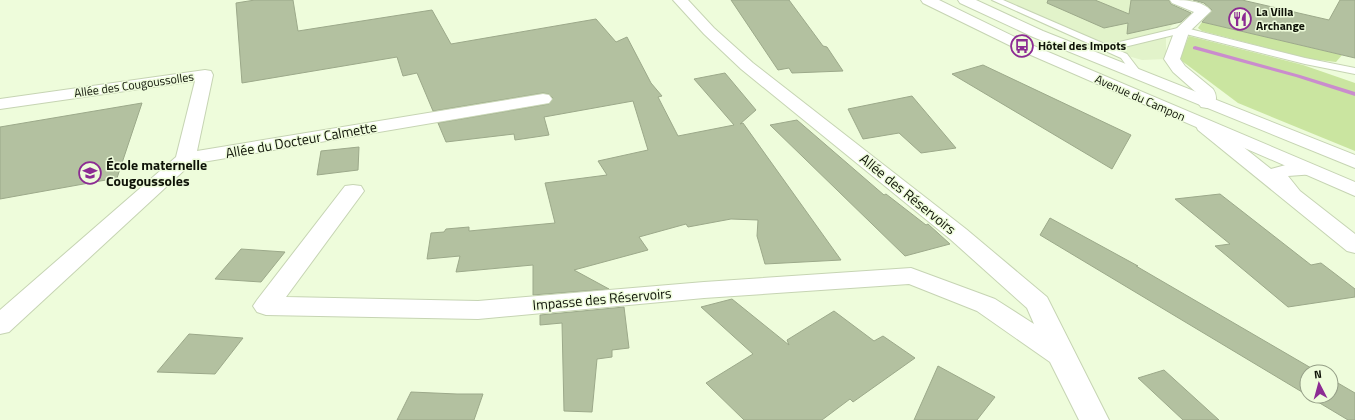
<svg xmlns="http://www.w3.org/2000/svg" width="1355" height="420" viewBox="0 0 1355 420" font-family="'Titillium Web',sans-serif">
	<rect width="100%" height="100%" fill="#eefcdb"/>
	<path fill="#e2f3ca" d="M990,0H1153L1189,15L1171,26L1166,38V59L1142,60L1107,50L1058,31Z"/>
	<path fill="#cae5a0" d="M1202,22L1342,55L1336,62L1310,59L1202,31L1198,28Z
		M1189,36L1303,65L1355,83V151L1238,103L1182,61L1180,57Z"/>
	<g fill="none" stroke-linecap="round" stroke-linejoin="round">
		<path fill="#ca8ccd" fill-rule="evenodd" d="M1195,46L1300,75L1355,92V96L1296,77L1193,49V47Z"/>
	</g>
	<path fill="#b3c1a0" stroke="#9ca98a" d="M255,0H293L298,31L432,10L451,44L596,19L616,42L627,37L651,83L662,96L658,97L678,136L734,125L694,79L725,73L756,110L740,124L743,123L841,260L765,264L757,236L758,220L731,219L688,227L686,224L639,237L648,250L574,270L609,289L533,295V265L456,272L460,256L427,259L431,233L444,232L446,229L469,227V231L555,223L545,183L607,175L598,161L648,150L633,101L544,117L549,135L515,140L514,134L446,142L438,123L549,104L553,98L549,94L543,93L433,111L417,73L403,76L397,57L242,83L236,3Z
		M731,0H789L823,46L827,47L843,71L792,73L789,68L778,70Z
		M1048,0H1095L1129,14L1131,0H1169L1171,4L1191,13L1181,22L1127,34L1128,23L1104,28L1047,3Z
		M1193,0H1242L1329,20L1340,0H1355V58L1202,22L1212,10L1204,3Z
		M983,65L1131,135L1112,169L952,74Z
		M912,96L956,148L921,153L899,133L863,139L848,109Z
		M142,103L117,178L0,199V127Z
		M797,120L884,195L886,194L926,225L928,224L950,244L905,256L770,125Z
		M359,147L358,170L317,175L321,151Z
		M1220,194L1311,265L1321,263L1355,289V297L1288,307L1215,246L1230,244L1175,199Z
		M1050,218L1138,266H1136L1318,372H1307V395L1040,235Z
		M241,249L285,252L261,282L215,279Z
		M732,299L789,345L787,340L834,311L874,341L883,336L915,358L853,402L850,399L822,420H744L706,383L753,354L701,307Z
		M624,307L629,348L612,350V357L597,359L592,412L564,411L562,323L540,325V315Z
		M189,334L243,338L215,374L157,372Z
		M938,366L995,397L977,420H914Z
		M1164,370L1219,420H1183L1138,378Z
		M1331,379L1355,393V420H1348L1308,396H1331Z
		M411,392L457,394H483L474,420H397Z"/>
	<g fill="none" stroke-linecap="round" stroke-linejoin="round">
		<g stroke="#c6d4b3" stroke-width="2">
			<path id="service" d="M992,0H1003L1107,45L1182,27L1305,58L1355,68V74L1305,64L1182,33L1116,49L1127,54L1143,75L1138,78L1135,77L1121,58Z"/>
		</g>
		<g stroke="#c6d4b3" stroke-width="2">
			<path id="minor" d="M673,0H688L714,28L753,63L966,229L1047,297L1109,420H1079L1050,362L977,311L909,284L704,298L478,319L266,315L257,312L253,306L257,300L345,186L353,185L361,186L364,191L286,297L478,301L704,282L911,268L995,299L1034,324L1027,308L950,239L741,69L704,34Z
				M1170,0C1183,0 1203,0 1211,11L1189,32L1180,59L1185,66L1213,89C1217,95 1217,101 1213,107L1207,108L1201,107L1198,103V94L1173,72L1164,59L1175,30L1194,12L1172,3Z
				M205,70L211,71L213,75L197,151L543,94L549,95L552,99L549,103L543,104L191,164L9,332L0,334V310L176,157L195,81L0,109V99Z
				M1205,120L1212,122L1271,169L1293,163L1315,166L1318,170L1315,174L1288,176L1300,191L1355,234V253L1347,251L1198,130L1196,126L1198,122Z"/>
		</g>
		<g stroke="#c6d4b3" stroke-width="2">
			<path id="primary" d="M921,0H939L1027,43L1355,182V196L1017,49L923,3Z
				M958,0H976L1043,31L1355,155V168L1033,37L960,3Z"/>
		</g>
		<use href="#service" fill="#fff" fill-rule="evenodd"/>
		<use href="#minor" fill="#fff" fill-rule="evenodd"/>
		<use href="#primary" fill="#fff" fill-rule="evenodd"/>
	</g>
	<defs>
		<g id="restaurant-ring" transform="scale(1.15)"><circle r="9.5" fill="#eefcdb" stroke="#8c2b93" stroke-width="1.5"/><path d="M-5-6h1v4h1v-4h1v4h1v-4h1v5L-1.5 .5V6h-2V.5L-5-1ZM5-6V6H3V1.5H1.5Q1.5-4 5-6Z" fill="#8c2b93"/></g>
		<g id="bus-ring" transform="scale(1.15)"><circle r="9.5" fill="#eefcdb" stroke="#8c2b93" stroke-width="1.5"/><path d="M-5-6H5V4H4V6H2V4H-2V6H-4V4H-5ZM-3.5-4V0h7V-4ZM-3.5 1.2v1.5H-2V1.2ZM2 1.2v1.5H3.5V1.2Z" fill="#8c2b93"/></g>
		<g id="school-ring" transform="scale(1.15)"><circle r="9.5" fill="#eefcdb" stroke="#8c2b93" stroke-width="1.5"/><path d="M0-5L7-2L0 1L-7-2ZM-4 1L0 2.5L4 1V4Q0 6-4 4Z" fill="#8c2b93"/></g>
	</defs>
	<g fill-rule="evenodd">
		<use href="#restaurant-ring" x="1240" y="19"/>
		<use href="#bus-ring" x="1022" y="46"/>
		<use href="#school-ring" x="90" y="173"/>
	</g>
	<g text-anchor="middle" stroke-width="3" stroke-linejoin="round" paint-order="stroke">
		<g font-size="12" font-weight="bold" fill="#0e1207" stroke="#eefcdb" text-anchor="start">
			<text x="1256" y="16">La Villa<tspan x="1256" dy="14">Archange</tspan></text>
			<text x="1038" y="50">Hôtel des Impots</text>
		</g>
		<g font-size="12" fill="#0e1207" stroke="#eefcdb">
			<text transform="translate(134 85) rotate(-8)" y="4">Allée des Cougoussolles</text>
			<text transform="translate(1140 98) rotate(24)" y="4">Avenue du Campon</text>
		</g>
		<g font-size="14" fill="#0e1207" stroke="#eefcdb">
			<text transform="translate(301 140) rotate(-10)" y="5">Allée du Docteur Calmette</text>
			<text transform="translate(908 194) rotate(39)" y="5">Allée des Réservoirs</text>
			<text transform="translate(602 299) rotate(-5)" y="5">Impasse des Réservoirs</text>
		</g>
		<g font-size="14" font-weight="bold" fill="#0e1207" stroke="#eefcdb" text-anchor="start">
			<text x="106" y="170">École maternelle<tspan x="106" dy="16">Cougoussoles</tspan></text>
		</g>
	</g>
	<g transform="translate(1319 384) rotate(354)"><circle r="19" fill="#eefcdb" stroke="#949e86"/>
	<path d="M0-3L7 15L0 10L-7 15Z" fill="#8c2b93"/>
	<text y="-6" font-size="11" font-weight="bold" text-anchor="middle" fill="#0e1207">N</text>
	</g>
</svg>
